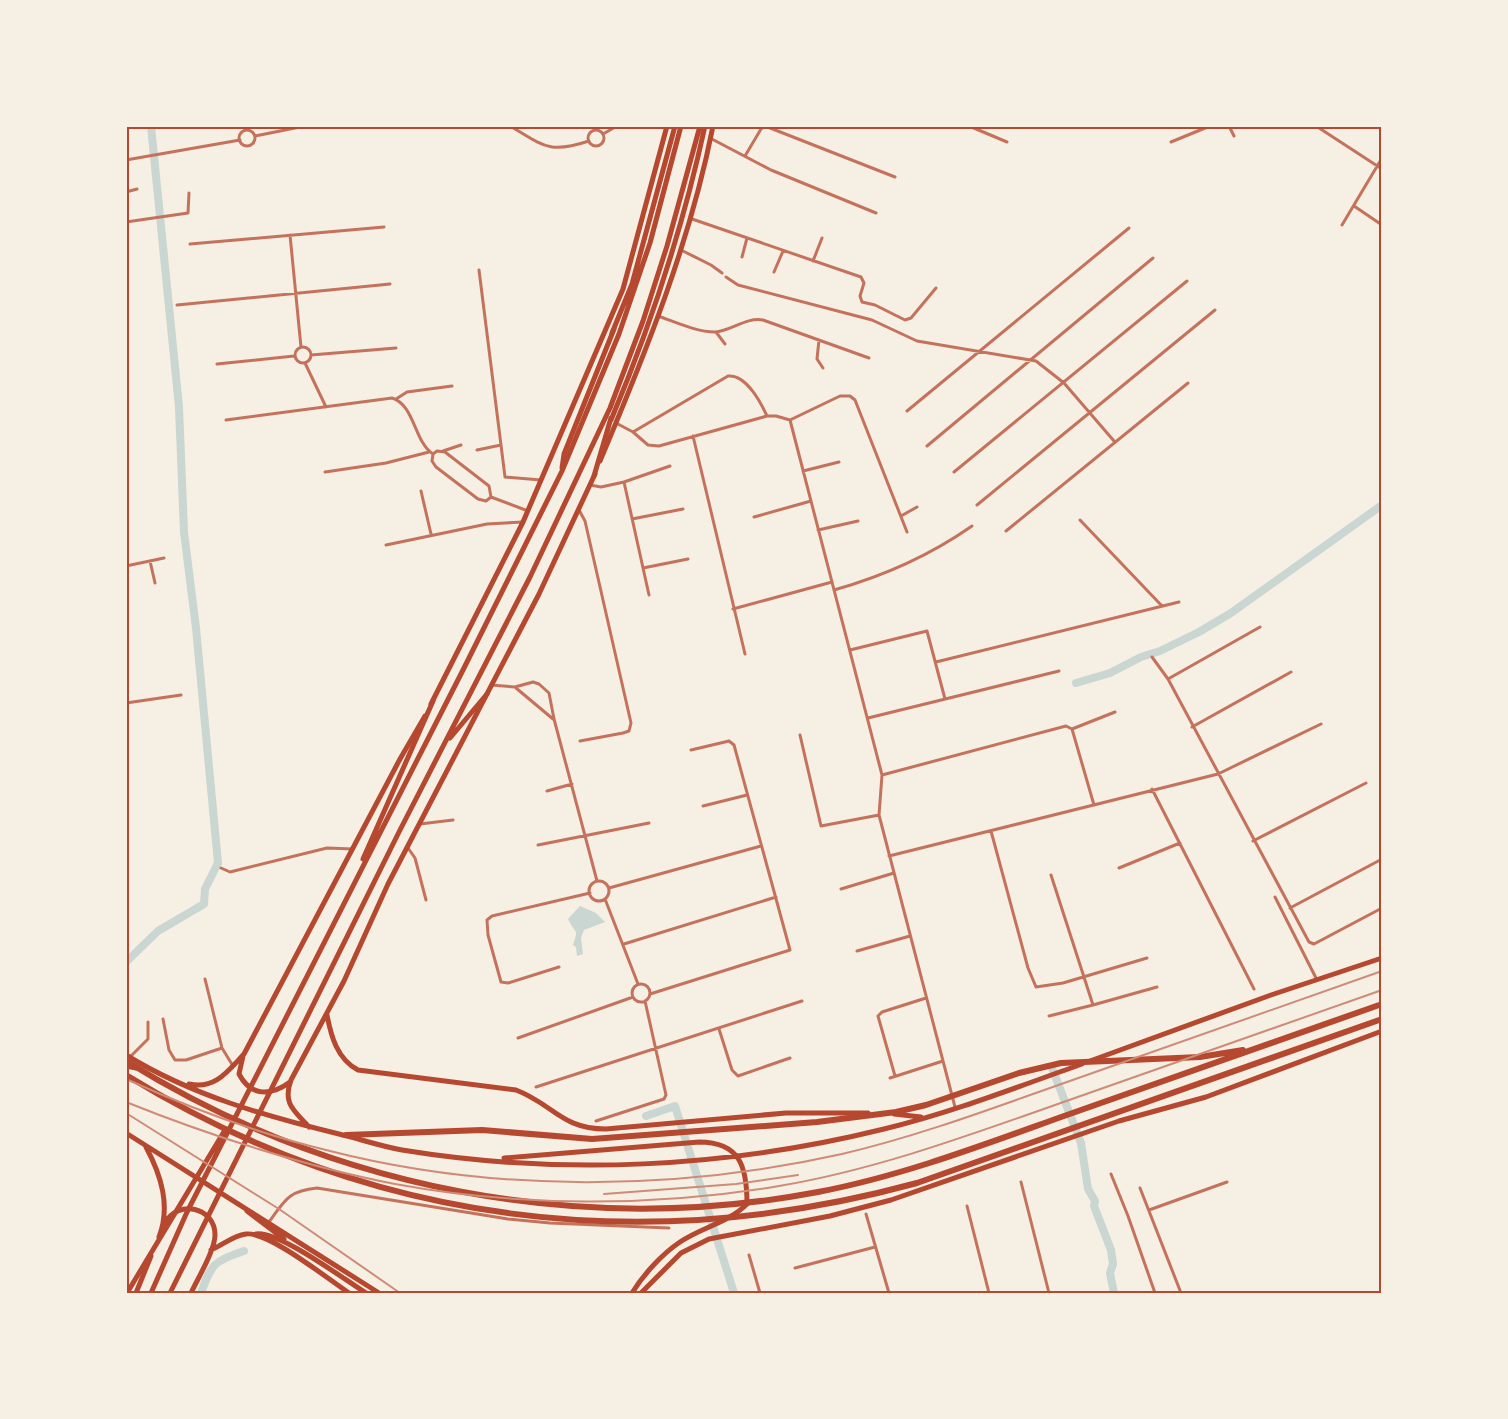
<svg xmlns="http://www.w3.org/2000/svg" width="1508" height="1419" viewBox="0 0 1508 1419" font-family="'Exo 2',sans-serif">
	<rect width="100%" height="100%" fill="#f6efe4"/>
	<path fill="#c9d6d2" d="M580,906L596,913L605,922L584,930L581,938L583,954L577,956L576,947L573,945C579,927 576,936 568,919Z"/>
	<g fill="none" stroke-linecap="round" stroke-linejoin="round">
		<path stroke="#c9d6d2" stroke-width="8" d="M1076,683L1110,673L1141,657L1160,651L1199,632L1231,613L1382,505
			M126,962L158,931L204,904L205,889L218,863L196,628L184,532L179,407L151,126
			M1052,1068L1081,1143L1088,1189L1095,1201L1094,1206L1111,1250L1113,1264L1110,1273L1114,1293
			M646,1116L675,1106L734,1293
			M201,1293C212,1262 214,1262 244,1251"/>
		<path stroke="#c5725c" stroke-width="3" d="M510,126C544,146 549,154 589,141
			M969,126L1007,142
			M1229,126L1234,136
			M1316,126L1382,169
			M239 138a8 8 0 1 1 16 0a8 8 0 1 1-16 0Z
			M588 138a8 8 0 1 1 16 0a8 8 0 1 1-16 0Z
			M603,134L617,126
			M255,136L305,126
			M710,138L771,170L876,213
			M1171,142L1210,126
			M745,156L761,129L765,126L895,177
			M126,160L240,140
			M126,192L137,189
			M1354,206L1382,225
			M692,219L861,277L864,283L860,296L862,302L875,305L905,320L911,318L936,288
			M126,222L188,213L189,193
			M1342,225L1382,158
			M290,235L301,347
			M190,244L384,227
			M681,250L711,265L722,273
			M742,257L747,238
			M813,261L822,238
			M479,270L505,477L541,480
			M774,272L783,251
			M726,277L738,285L872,320L917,341L1036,361L1064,383L1114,441
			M177,305L390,284
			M658,316C675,322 697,332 715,332C731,331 746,317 763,320L869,358
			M716,332L725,344
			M819,340L817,359L823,368
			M295 355a8 8 0 1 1 16 0a8 8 0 1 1-16 0Z
			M311,355L396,348
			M305,363L326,407
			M217,364L294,356
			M728,376C746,374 761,403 767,416L659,446L648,445L633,432Z
			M396,399L407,392L452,386
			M907,411L1129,228
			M767,416H776L790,420L882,775L879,815L955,1107
			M226,420L392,398C415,405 414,442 433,454
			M790,420L840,396H850L855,400L907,532
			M616,423L633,432
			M693,436L745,654
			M927,446L1153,258
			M477,450L501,445
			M443,451L461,445
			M433,454L432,461L436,467L478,499L486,501L491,497
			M433,454L437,451L445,452L489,486L491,497
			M803,471L839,462
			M325,472L386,463L429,452
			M954,472L1187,281
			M624,482L670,466
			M590,485L601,487L624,482L649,595
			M421,491L431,534
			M491,497L528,511
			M977,505L1215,310
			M579,510L585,521L631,723L629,731L623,733L580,741
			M901,516L917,507
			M754,517L811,501
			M632,519L683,509
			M1080,520L1162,606
			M818,530L858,521
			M1006,531L1188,383
			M386,545L487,524L523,522
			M150,561L155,583
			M126,566L164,558
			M643,568L688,559
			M834,590C884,576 929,556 972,526
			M733,609L832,582
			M850,650L927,631L945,699
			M1152,657L1168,679L1309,942L1314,944L1382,908
			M936,662L1179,602
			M1168,679L1260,627
			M491,685L515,687L533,682L539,684L549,693L554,719L597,881
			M516,688L553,719
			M126,703L181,695
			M868,718L1059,671
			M1192,727L1291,672
			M1072,729L1094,805
			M1072,729L1115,712
			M800,735L821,826L879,815
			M882,775L1066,726L1072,729
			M1152,789L1254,989
			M547,791L572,784
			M703,806L747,795
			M420,824L453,820
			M991,831L1028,968L1036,987L1063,983L1147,958
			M1253,841L1366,783
			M538,845L649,823
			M408,848L415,858L426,900
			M889,856L1218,774L1321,724
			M221,868L230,872L327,848L353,849
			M1119,868L1180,843
			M589 891a10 10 0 1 1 20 0a10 10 0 1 1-20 0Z
			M609,888L761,846
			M841,889L894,873
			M1275,897L1317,980
			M605,899L638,984
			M1290,908L1382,859
			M624,944L776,897
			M857,951L910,936
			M559,967L508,983L501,982L488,935L487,920L492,916L590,893
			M205,979L222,1048L233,1066
			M632 993a9 9 0 1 1 18 0a9 9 0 1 1-18 0Z
			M650,994L790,950L734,745L729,741L691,750
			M1093,1005L1157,987
			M1049,1016L1093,1005L1051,875
			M163,1019L169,1050L175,1060H186L222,1048
			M719,1029L732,1070L738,1076L790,1058
			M518,1038L633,997
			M130,1057L148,1039V1022
			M895,1076L878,1016L882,1012L926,998
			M890,1078L943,1061
			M536,1087L802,1001
			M596,1121L664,1099L666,1095L645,1001
			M1111,1174L1128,1216L1155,1293
			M1021,1182L1049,1293
			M1140,1188L1181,1293
			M967,1206L989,1293
			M1149,1210L1227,1182
			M866,1214L889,1293
			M269,1222C285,1200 288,1191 317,1188L508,1219L550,1223L669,1228
			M749,1255L760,1293
			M795,1268L875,1247"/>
		<path stroke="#b5482f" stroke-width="5" d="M600,461C646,352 690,243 713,126
			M562,468L564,454L614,329
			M431,704L523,522L623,289L667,126
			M327,1015C331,1036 337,1059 358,1070L516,1090C553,1104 561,1129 606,1129L786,1113H868
			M126,1055C191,1095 265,1116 339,1134C360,1139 380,1146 402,1150C562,1176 726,1168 884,1129C951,1113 1017,1087 1082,1064
			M243,1056L239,1074C251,1097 271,1096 290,1082
			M1090,1061L1271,995L1382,958
			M126,1066L136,1068
			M189,1084C215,1090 228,1071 244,1054L400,759L425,716
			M894,1114L921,1117
			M309,1127C295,1111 282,1104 291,1080L344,981L388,884L539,594L595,474
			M126,1133L379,1293
			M146,1147C161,1175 171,1206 159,1237
			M504,1158L699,1142C741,1142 747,1168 747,1204C728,1223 702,1227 680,1242C662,1254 643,1275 632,1293
			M247,1211L284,1239
			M165,1223C178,1199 215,1207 215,1235C215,1250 198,1278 191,1293
			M256,1234C278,1230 345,1280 366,1293
			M211,1250C223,1245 232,1236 246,1234C268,1231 328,1279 349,1293
			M136,1293L151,1256
			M641,1293L681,1253L709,1239L830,1216L891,1200L1119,1121L1206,1097L1382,1031"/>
		<path stroke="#b5482f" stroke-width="5" d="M612,333L632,284L675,126
			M611,420C651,325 683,227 705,126
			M594,476L611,418
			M450,738L487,694
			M363,859L433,701
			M127,1293L225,1130
			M151,1293L187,1212L463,670L562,471L619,334L650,243L681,126
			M170,1293L400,830L530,577L610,408L643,321L667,246L700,126"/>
		<path stroke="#b5482f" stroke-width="6" d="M126,1061C332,1189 580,1237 818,1192C902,1176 983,1145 1064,1116C1170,1079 1276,1042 1382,1004
			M126,1075C370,1225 642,1258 917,1183L1382,1019
			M346,1135L482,1130L592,1139L817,1122L896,1112L926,1105L1019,1073L1061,1063L1200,1057L1243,1050
			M1381,1293L1382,1292"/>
		<path stroke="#cf8b77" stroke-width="2" d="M126,1079C192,1109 259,1134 330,1151C495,1193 676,1191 842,1154C919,1136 993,1108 1067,1082C1172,1045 1277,1008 1382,971
			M126,1102C208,1135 307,1167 395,1184C520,1207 654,1207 779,1186C874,1170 964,1137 1055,1105C1164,1066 1273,1028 1382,990
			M126,1113L279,1209L400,1293
			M604,1194L736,1184L798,1175"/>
	</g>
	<rect width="1508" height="1419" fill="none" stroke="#f6efe4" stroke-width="255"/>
	<rect x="128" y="128" width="1252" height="1164" fill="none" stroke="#b5482f" stroke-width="2"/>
</svg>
